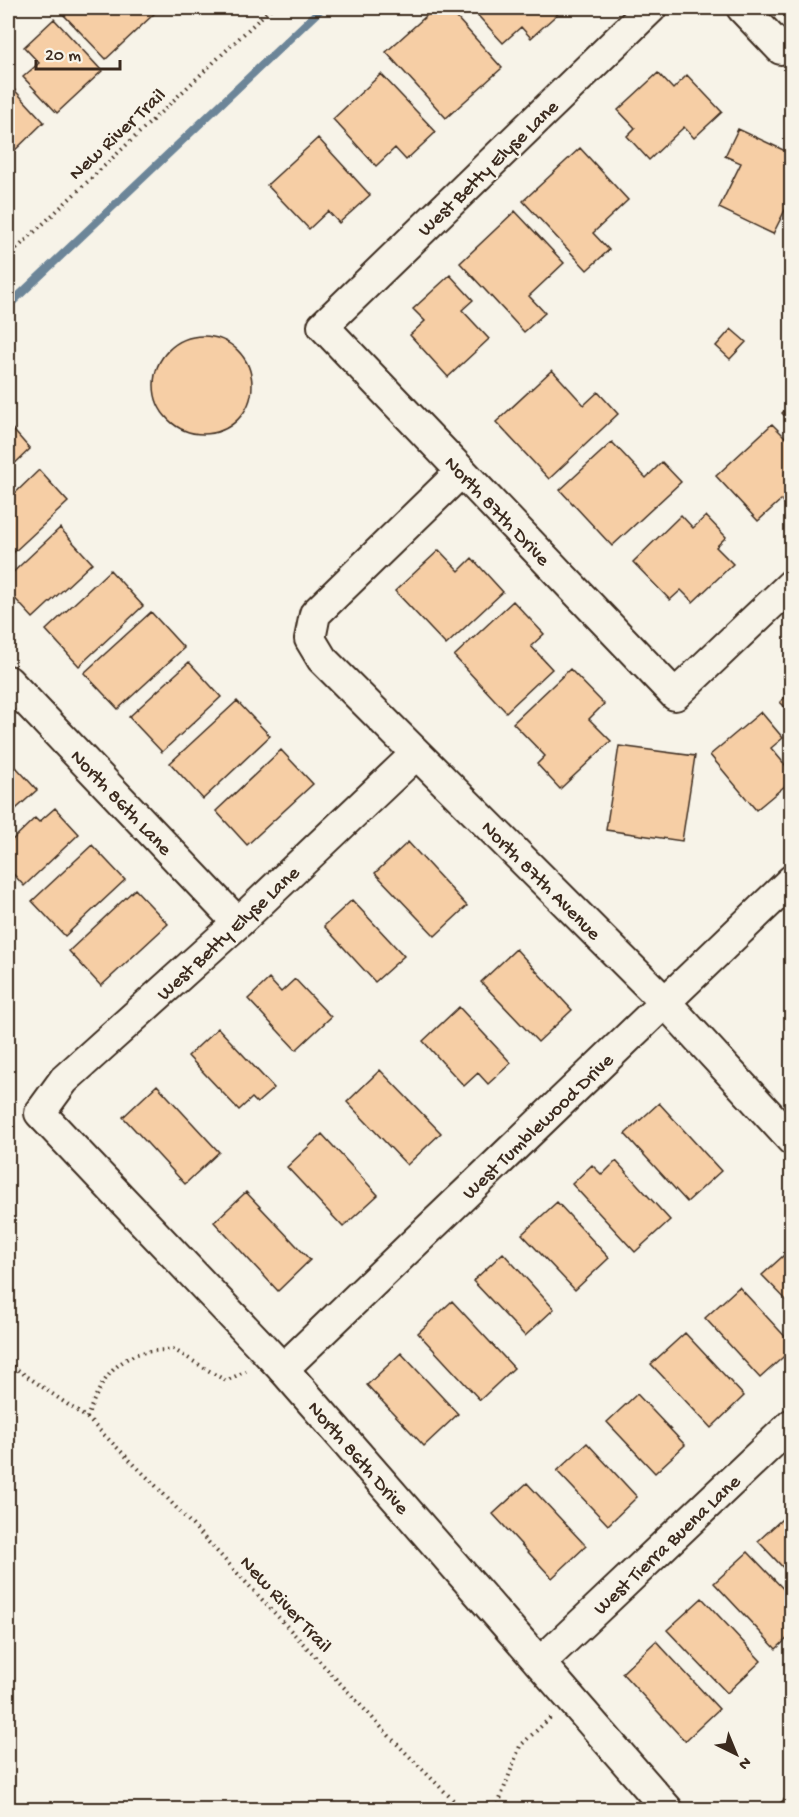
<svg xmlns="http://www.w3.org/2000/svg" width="799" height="1817" viewBox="0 0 799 1817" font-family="'Gochi Hand',sans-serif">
	<rect width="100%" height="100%" fill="#f7f3e8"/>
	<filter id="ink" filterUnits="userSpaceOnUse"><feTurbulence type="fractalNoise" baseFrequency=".0167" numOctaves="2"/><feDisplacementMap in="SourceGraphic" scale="12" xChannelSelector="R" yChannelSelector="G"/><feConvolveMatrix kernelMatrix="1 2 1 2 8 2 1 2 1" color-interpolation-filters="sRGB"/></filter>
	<g filter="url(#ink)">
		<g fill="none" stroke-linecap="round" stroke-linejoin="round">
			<path stroke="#6c8598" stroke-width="8" d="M8,306L322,8"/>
		</g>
		<path fill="#f6cea5" stroke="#3b2a1e" stroke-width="1.5" d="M66,8H150L155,13L106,59L61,12Z
			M435,8H448L502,68L446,118L386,52Z
			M471,8H561L563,9L531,38L521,27L503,43Z
			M54,19L102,71L57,113L23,77L39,63L24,47Z
			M658,73L673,89L687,75L722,112L694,138L684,127L649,160L627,136L635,128L618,110Z
			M381,74L436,132L406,160L395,148L376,166L333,119Z
			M8,83L44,122L8,157Z
			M738,129L792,154V162L786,173L792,176V196L773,234L719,208L741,163L725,156Z
			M318,138L370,195L339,223L328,211L309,229L267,185Z
			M580,148L628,200L593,233L609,250L587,270L523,201Z
			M515,211L564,263L529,296L545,313L524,332L460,263Z
			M450,275L473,300L462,310L489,339L448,377L410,335L425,321L413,309Z
			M731,329L746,342L730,359L716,346Z
			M154 385a49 49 0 1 1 98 0a49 49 0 1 1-98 0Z
			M552,370L584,405L598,392L618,414L549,479L496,422Z
			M792,404V423L782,413Z
			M8,424L30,449L8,470Z
			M772,424L792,444V511L781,500L758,521L716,476Z
			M612,442L646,478L662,462L681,482L612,546L560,490Z
			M39,470L68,502L12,554L8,549V500Z
			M681,515L693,528L706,516L726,537L716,547L733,564L693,602L681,590L670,600L633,562Z
			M60,528L92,563L33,618L8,591V577Z
			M439,550L459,571L472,558L503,592L446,645L395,591Z
			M110,570L143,606L79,666L46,630Z
			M513,601L544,634L531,646L552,669L506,712L454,656Z
			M151,612L184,648L118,709L84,673Z
			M189,662L221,697L162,752L129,717Z
			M792,668V685L783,676Z
			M570,669L604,704L589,719L611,741L560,789L537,764L545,756L513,723Z
			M792,691V714L780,702Z
			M237,701L270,736L203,799L170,763Z
			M761,712L783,738L771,748L792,773V780L756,810L710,755Z
			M619,746L695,756L682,841L606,830Z
			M281,750L313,784L247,845L216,811Z
			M16,767L37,790L8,816V774Z
			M55,808L79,834L24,886L8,868V844L35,818L39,822Z
			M408,842L467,906L435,936L375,873Z
			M92,845L125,880L65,936L32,901Z
			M135,889L168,924L101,986L69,951Z
			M352,900L404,956L375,982L324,926Z
			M516,949L572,1010L538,1042L481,982Z
			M269,979L281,992L295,979L331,1017L296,1050L248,999Z
			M459,1007L511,1063L488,1084L478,1073L464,1086L423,1041Z
			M218,1028L274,1088L257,1103L252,1098L239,1110L188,1056Z
			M380,1070L441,1133L407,1165L347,1102Z
			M157,1085L219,1152L185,1184L123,1117Z
			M659,1103L721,1171L687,1202L625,1134Z
			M322,1134L378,1195L343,1227L287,1167Z
			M616,1161L670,1220L635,1252L572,1184L592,1165L602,1175Z
			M246,1192L310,1260L278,1291L214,1222Z
			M557,1202L609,1258L575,1290L522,1234Z
			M792,1248V1306L762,1275Z
			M503,1253L554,1309L525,1336L473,1281Z
			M739,1287L792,1344V1349L760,1378L705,1318Z
			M452,1301L514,1368L480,1400L418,1333Z
			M685,1333L744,1396L711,1428L651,1364Z
			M401,1353L458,1414L424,1446L367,1385Z
			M637,1394L685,1445L655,1473L607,1422Z
			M587,1443L637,1497L608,1525L557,1471Z
			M527,1483L586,1546L552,1578L493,1514Z
			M792,1510V1577L758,1541Z
			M748,1552L792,1598V1634L776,1649L714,1583Z
			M702,1598L761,1661L727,1693L667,1630Z
			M656,1641L719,1709L685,1741L622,1673Z
			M791,1793L792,1810H773Z"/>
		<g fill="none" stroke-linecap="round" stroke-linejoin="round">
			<g stroke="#3b2a1e" stroke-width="34">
				<g id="minor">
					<path id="s1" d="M651,8L323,326L675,695L792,584"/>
					<path d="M742,8L781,49"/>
					<path id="s2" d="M461,472L315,614L310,639L322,659L664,1001L792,1140"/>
					<path id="s3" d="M8,681L238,923"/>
					<path id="s4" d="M416,754L238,923L64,1080L40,1113L283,1369L668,1810"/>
					<path id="s5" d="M283,1369L792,880"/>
					<path id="s6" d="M541,1662L792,1424"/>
				</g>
			</g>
			<path stroke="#3b2a1e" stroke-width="4" stroke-dasharray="1.5 4.5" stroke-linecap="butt" d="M8,257L271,8
				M8,1363L87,1418L155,1485L394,1741L463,1810
				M87,1418C95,1394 109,1365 135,1355C146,1350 162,1351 173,1349L226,1381L246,1371
				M496,1810L520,1746L551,1717"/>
			<use href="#minor" stroke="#f7f3e8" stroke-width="30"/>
		</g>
	</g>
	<g text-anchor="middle" stroke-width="4.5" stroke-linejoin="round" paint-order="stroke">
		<g font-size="20" fill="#3b2a1e" stroke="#f7f3e8">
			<text transform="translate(116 133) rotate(-43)" y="7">New River Trail</text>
			<text transform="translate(487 167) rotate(-44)" y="7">West Betty Elyse Lane</text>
			<text dy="7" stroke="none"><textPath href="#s1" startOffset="711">North 87th Drive</textPath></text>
			<text dy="7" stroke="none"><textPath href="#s3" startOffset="166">North 86th Lane</textPath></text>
			<text dy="7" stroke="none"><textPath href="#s2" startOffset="564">North 87th Avenue</textPath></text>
			<text transform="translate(227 932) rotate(-43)" y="7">West Betty Elyse Lane</text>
			<text dy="7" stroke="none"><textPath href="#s5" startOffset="352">West Tumblewood Drive</textPath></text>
			<text dy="7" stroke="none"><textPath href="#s4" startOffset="990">North 86th Drive</textPath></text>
			<text dy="7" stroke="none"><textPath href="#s6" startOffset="172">West Tierra Buena Lane</textPath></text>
			<text transform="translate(287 1603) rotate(47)" y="7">New River Trail</text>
		</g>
	</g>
	<rect width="799" height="1817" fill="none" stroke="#f7f3e8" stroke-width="30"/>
	<rect x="15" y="15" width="769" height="1787" fill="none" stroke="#3b2a1e" stroke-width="2" filter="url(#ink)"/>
	<g transform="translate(736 1754) rotate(137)" stroke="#f7f3e8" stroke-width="4.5" paint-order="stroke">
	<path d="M0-4.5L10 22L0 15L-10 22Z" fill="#3b2a1e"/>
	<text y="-9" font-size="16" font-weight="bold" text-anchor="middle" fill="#3b2a1e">N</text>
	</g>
	<path d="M36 60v9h84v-9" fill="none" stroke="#3b2a1e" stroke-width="3"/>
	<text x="45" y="60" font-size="18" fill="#3b2a1e" stroke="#f7f3e8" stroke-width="4.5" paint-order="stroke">20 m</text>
</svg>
